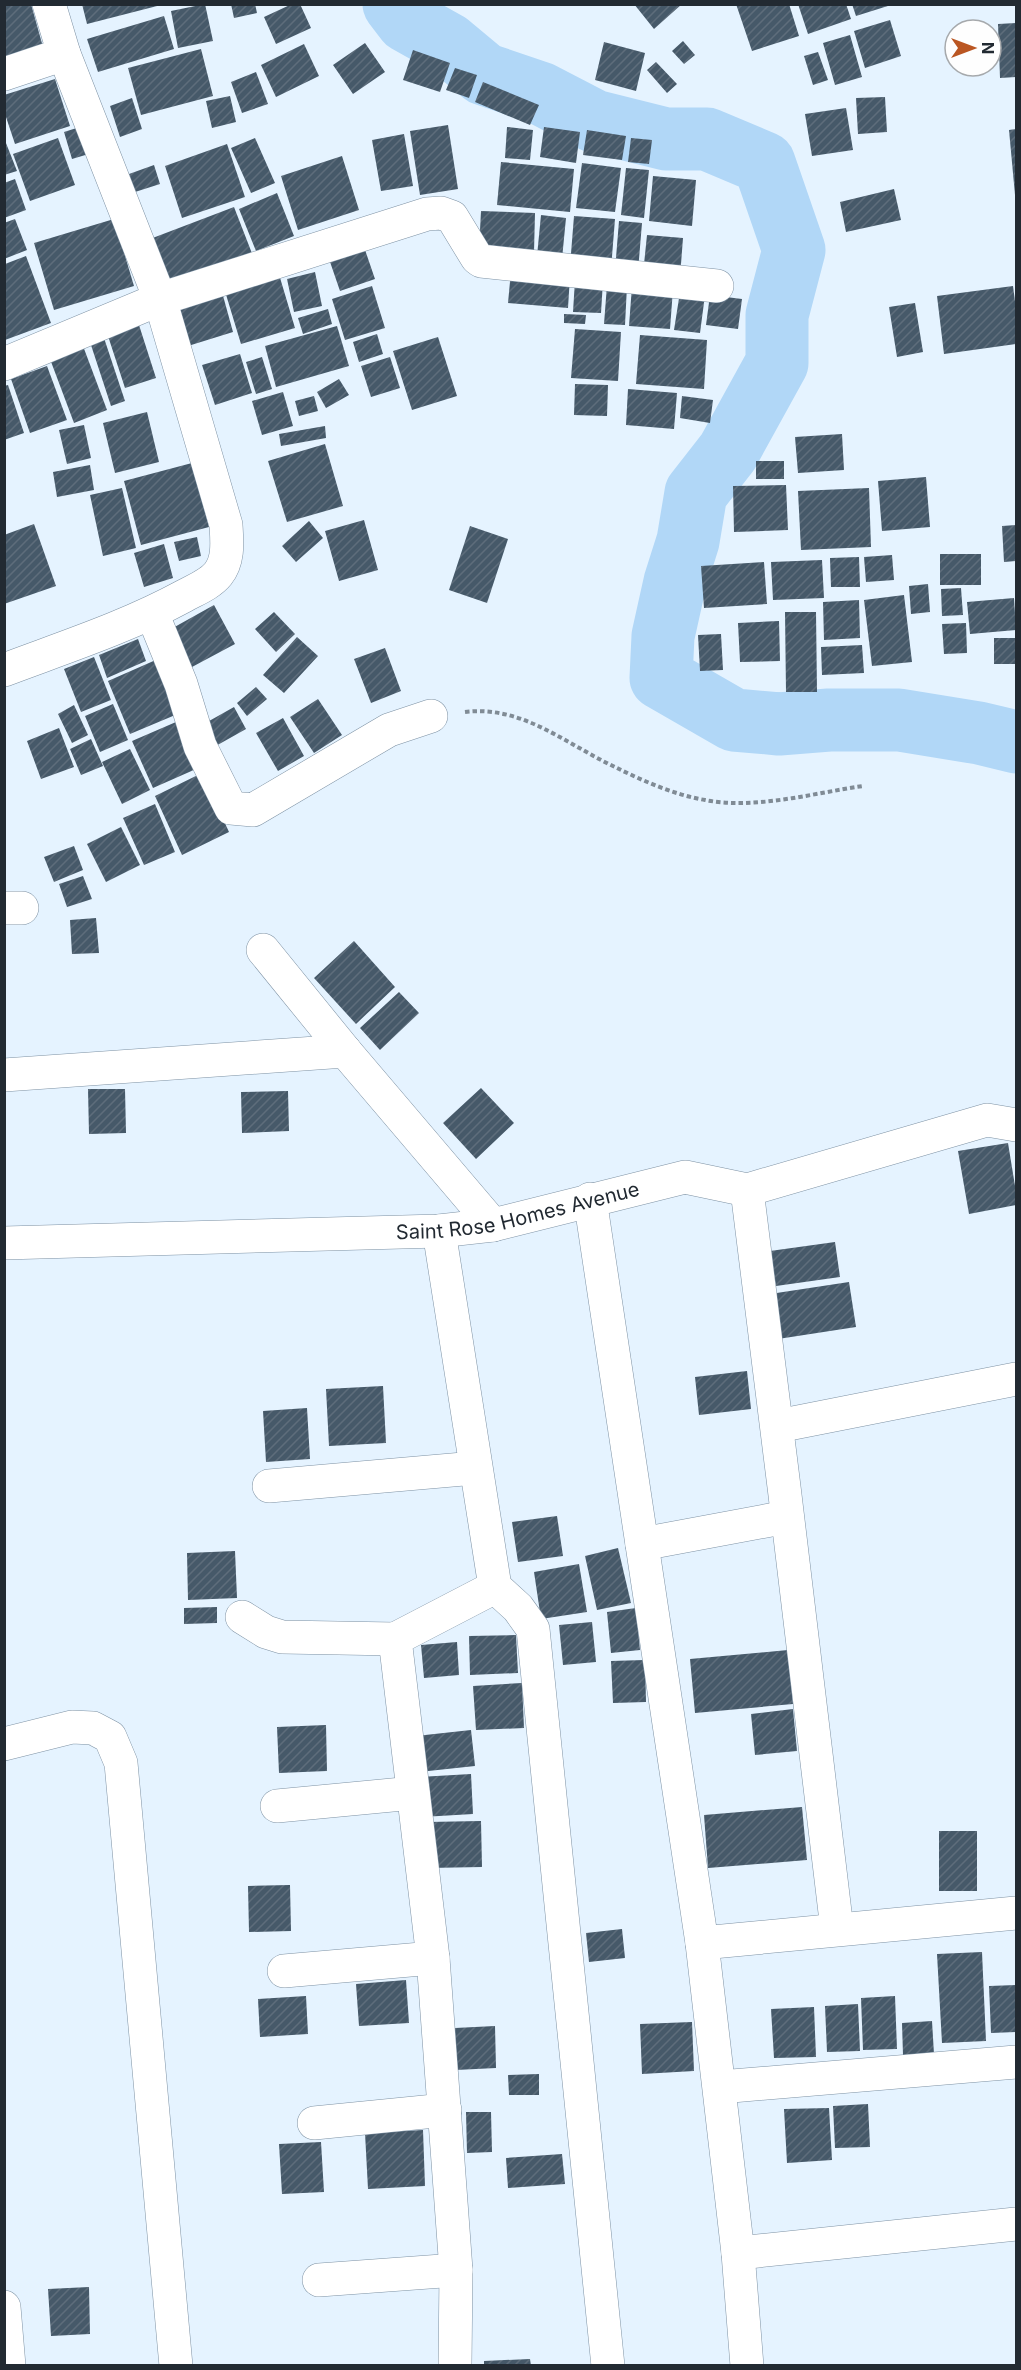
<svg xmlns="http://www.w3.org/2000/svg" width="1021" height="2370" viewBox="0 0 1021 2370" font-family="Inter,sans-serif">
	<defs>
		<pattern id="building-hatch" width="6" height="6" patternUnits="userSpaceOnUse" patternTransform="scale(1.5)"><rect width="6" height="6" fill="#465969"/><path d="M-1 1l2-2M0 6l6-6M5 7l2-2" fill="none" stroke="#5e6d7b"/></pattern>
	</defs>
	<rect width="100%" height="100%" fill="#e5f3ff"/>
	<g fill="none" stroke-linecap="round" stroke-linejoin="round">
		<path stroke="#b1d7f7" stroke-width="63" d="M394,4L407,21L448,44L484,74L540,93L594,121L666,139H707L764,163L794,250L777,315V363L728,452L696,493L688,541L675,582L663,636L661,678L734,720L779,724L829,720H899L979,733L1016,742"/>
	</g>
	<path fill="url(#building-hatch)" d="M4,4H31L43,47L4,58Z
		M82,4H161V5L87,24Z
		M205,4L213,41L178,48L171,11Z
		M231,4H255L257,13L234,18Z
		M292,4H300L311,28L276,44L264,17Z
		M634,4H682L654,29Z
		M736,4H789L799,36L752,51Z
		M798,4H846L851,19L808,34Z
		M852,4H891V5L856,16Z
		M164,16L174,49L98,72L87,39Z
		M890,20L901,56L865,68L854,31Z
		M1016,23V77L1000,78L998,24Z
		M850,35L862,77L835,85L823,43Z
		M683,41L695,55L684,64L672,51Z
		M604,42L645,53L636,91L595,80Z
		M365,43L385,72L353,94L333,65Z
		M304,44L319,76L276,97L261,65Z
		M201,49L213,96L141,115L128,68Z
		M413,50L450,63L440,92L403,80Z
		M818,52L828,80L813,85L804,56Z
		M656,62L677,84L667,93L647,70Z
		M455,68L477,75L469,98L446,90Z
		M256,72L268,104L242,113L231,82Z
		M55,79L70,126L15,144L4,111V95Z
		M483,82L539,105L530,125L475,102Z
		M230,96L236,122L212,128L206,101Z
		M885,97L887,132L858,134L856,98Z
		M132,98L142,129L120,137L110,106Z
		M846,108L853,150L812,156L805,114Z
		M448,125L458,189L420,195L410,131Z
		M83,126L92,153L72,159L64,132Z
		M507,127L533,130L530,160L505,158Z
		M544,127L580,132L576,163L540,157Z
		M1016,129V195H1015L1009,130Z
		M587,130L626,136L622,160L583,155Z
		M404,134L413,186L381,191L372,140Z
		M4,138L17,171L4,175Z
		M58,138L75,185L30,201L13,154Z
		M255,138L275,183L251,193L231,148Z
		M631,138L652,140L649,164L628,162Z
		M227,144L245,197L182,218L165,166Z
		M342,156L359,210L298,230L281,176Z
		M501,162L574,169L570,212L497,205Z
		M582,163L621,168L615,212L576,208Z
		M154,165L160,184L135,192L129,174Z
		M626,168L649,170L644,218L621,215Z
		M653,176L696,180L692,226L649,221Z
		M15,179L26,210L4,218V183Z
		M894,189L901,220L846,232L840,202Z
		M277,193L294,236L256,251L239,209Z
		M234,207L253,256L170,288L150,239Z
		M481,211L535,213L534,252L479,250Z
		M541,215L566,218L562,259L537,256Z
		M574,216L615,219L611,269L570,266Z
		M15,219L27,250L4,259V223Z
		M114,219L134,286L54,310L34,243Z
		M619,221L642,223L638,271L615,270Z
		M647,235L683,238L680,277L643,274Z
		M363,244L375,279L340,291L328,256Z
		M26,256L51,323L5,340V264Z
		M278,271L295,328L241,344L224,288Z
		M511,271L570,276L568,308L508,303Z
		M315,272L322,306L294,312L287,279Z
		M575,280L603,281L601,313L573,312Z
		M607,285L627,286L625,325L604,324Z
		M372,286L385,328L345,340L332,299Z
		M632,286L673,289L670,329L629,326Z
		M1013,286L1016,309V344L944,354L937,296Z
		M222,292L233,332L188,346L177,306Z
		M680,292L705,295L700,333L674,330Z
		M710,295L742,299L738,329L706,325Z
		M915,303L923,352L897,357L889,307Z
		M328,309L332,324L303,334L298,318Z
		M564,314L586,315L585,324L564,323Z
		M139,325L156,378L125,388L108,336Z
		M337,326L349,366L276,387L265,346Z
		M575,329L621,332L618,381L571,378Z
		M377,334L383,354L359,362L353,342Z
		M640,335L707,340L704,389L636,384Z
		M438,337L457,396L412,410L393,351Z
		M104,338L125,401L111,406L90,342Z
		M83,346L107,410L74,423L50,359Z
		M240,354L252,393L215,405L202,365Z
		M262,357L272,389L256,394L246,362Z
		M390,357L400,388L371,397L361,366Z
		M47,366L67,420L30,433L11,379Z
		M339,379L349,395L326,408L317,392Z
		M575,384L608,385L607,416L574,415Z
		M8,385L24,433L4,440V386Z
		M628,389L677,393L674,429L626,425Z
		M283,392L293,426L262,435L252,401Z
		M314,396L318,411L299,416L295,401Z
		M682,396L713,400L710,423L680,418Z
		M147,412L159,462L115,473L103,423Z
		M84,425L91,458L67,464L59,430Z
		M325,426L326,438L281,446L279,434Z
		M842,434L844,470L798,473L795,437Z
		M325,444L343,506L287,522L268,461Z
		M756,461H784V479H756Z
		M192,463L209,527L141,545L124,481Z
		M90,465L94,490L57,497L53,472Z
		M926,477L930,527L882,531L878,481Z
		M786,485L788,530L734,532L733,486Z
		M122,488L136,548L103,556L90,495Z
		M869,488L871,547L801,550L798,491Z
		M364,520L378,570L339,581L325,531Z
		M309,521L323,538L296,562L282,546Z
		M34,524L56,586L4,604V535Z
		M1016,525V561L1004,562L1002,526Z
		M470,526L508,539L487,603L449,590Z
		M197,537L201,556L179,561L174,542Z
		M164,544L173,578L144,587L134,553Z
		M940,554H981V585H940Z
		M892,555L894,580L866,582L864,557Z
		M859,557L860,587H831L830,558Z
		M822,560L824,598L773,600L771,562Z
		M764,562L767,604L704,608L701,566Z
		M928,584L930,612L911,614L909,586Z
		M961,588L963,615L942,616L941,589Z
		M904,595L912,662L872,666L864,600Z
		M1014,598L1016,630L970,634L967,602Z
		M859,600L860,638L824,640L823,602Z
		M214,605L235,644L192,667L171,629Z
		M274,612L295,634L276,652L255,629Z
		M785,612H816L817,692H786Z
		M779,621L780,661L740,662L738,623Z
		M966,623L967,653L944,654L942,624Z
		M721,634L723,670L700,671L698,635Z
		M297,637L318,656L284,693L263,675Z
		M994,638H1016V664H994Z
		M138,639L146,661L107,678L99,655Z
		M862,645L864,673L822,675L821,647Z
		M385,648L401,691L371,703L354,659Z
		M94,657L111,700L81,712L64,669Z
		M158,659L180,713L130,734L108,681Z
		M256,687L267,699L247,716L237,703Z
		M318,699L342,735L314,753L290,717Z
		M113,704L128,740L100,752L85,716Z
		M74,705L88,735L72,743L58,714Z
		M234,707L246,729L214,747L202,725Z
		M283,718L304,756L278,771L256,733Z
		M176,722L196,769L153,788L132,741Z
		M59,728L74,767L41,779L27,741Z
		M91,739L103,766L81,775L70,749Z
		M130,749L150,790L122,804L102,762Z
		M202,773L229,832L182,855L155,796Z
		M155,804L175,852L144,865L123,818Z
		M121,827L140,865L106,882L87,844Z
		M74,846L83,870L54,882L44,857Z
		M83,876L92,899L67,907L59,884Z
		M96,918L99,953L72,954L70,920Z
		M354,941L395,987L356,1024L314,978Z
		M399,992L419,1013L380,1050L360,1028Z
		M481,1088L514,1123L476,1159L443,1123Z
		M88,1089H125L126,1133L89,1134Z
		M288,1091L289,1131L242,1133L241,1092Z
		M1008,1143L1016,1192V1205L969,1214L958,1151Z
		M835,1242L840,1277L776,1286L770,1251Z
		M849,1282L856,1327L778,1339L770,1294Z
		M747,1371L751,1409L699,1415L695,1377Z
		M383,1386L386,1443L329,1446L326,1389Z
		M307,1408L310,1459L266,1462L263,1411Z
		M557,1516L563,1556L518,1562L512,1522Z
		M618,1548L631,1603L597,1610L585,1556Z
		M235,1551L237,1598L188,1600L187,1553Z
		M579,1564L587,1612L541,1619L534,1572Z
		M217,1607V1623L184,1624V1608Z
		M636,1608L640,1650L611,1653L607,1612Z
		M592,1622L596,1662L563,1665L559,1625Z
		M516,1635L518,1673L470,1675L469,1636Z
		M457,1642L459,1675L424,1678L421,1645Z
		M788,1650L793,1704L695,1713L690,1659Z
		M645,1660L646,1702L613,1703L611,1661Z
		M522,1683L524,1728L476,1730L473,1686Z
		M793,1709L797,1751L755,1755L751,1714Z
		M326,1725L327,1771L279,1773L277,1727Z
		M471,1730L475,1766L419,1772L416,1736Z
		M471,1774L473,1814L422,1817L419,1777Z
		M802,1807L807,1860L708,1868L704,1815Z
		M481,1821L482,1867L428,1868L427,1822Z
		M939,1831H977V1891H939Z
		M290,1885L291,1931L249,1932L248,1886Z
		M622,1929L625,1958L589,1962L586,1933Z
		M982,1952L986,2041L942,2043L937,1954Z
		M406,1980L409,2023L359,2026L356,1984Z
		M1016,1985V2032L991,2033L989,1986Z
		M306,1996L308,2034L260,2037L258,1999Z
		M895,1996L897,2049L863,2050L861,1998Z
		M858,2004L860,2051L827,2052L825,2006Z
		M814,2007L816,2057L774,2058L771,2009Z
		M932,2021L934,2054L903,2055L902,2023Z
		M692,2022L694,2071L642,2074L640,2024Z
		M495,2026L496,2068L456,2070L455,2028Z
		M539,2074V2095H509L508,2075Z
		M868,2104L870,2147L835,2148L833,2106Z
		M829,2108L832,2160L787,2163L784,2109Z
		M466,2112H491L492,2152L467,2153Z
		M423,2130L425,2186L368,2189L365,2133Z
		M321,2142L324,2192L282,2194L279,2144Z
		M562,2154L565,2184L508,2188L506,2158Z
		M89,2287L90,2334L51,2336L48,2289Z
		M530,2359L531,2366H484V2361Z"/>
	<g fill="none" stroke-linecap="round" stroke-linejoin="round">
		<g stroke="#7e92a4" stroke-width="34">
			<g id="minor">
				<path d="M4,74L64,54"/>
				<path d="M4,364L160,299L64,54L49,4"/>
				<path d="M152,613L181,684L200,746L231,808L253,810L389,730L431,716"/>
				<path d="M4,670C65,647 127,627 184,596C195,590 210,584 218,574C229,560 227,542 226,525L160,299L427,214L441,213L452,217L477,258L481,261L717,286"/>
				<path d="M4,908H22"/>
				<path d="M263,950L345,1051"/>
				<path d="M4,1075L345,1051L493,1225"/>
				<path d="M747,1190C779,1436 807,1683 837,1929"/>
				<path d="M590,1199L702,1943L738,2253L747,2366"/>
				<path d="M439,1231L495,1587L518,1608L533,1629L608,2366"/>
				<path id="s1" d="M4,1243L439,1231L493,1225L685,1177L747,1190L987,1120L1016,1125"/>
				<path d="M778,1426L1016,1379"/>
				<path d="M269,1486L475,1468"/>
				<path d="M642,1544L787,1517"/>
				<path d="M242,1617L266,1632L282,1637L395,1639"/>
				<path d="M4,1744L72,1727L93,1728L110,1737L121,1763L176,2366"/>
				<path d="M277,1806L413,1793"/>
				<path d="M702,1943L1016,1913"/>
				<path d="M284,1971L433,1958"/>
				<path d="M720,2087L1016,2062"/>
				<path d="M314,2123L445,2110"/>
				<path d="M738,2253L1016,2224"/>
				<path d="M319,2280L456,2270"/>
				<path d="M4,2307L9,2366"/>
				<path d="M455,2366L456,2270L433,1958L395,1639L495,1587"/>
			</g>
		</g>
		<path stroke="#808b95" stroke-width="4" stroke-dasharray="4.5 3" stroke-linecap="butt" d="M465,712C522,705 566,744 615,767C643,781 675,795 705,800C754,810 814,793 863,786"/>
		<use href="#minor" stroke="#fff" stroke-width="33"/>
	</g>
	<g text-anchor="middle" stroke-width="6" stroke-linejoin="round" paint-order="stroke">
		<g font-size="20" fill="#222a32" stroke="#fefefe">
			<text dy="7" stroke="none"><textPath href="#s1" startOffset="516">Saint Rose Homes Avenue</textPath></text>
		</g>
	</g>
	<rect width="1021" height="2370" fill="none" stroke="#222a32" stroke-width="12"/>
	<g transform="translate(973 48) rotate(90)"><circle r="28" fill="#fefefe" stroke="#a6a9ac" stroke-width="1.5"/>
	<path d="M0-4.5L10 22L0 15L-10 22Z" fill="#ba5622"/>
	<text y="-9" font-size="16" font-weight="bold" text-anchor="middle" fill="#222a32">N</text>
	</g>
</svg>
